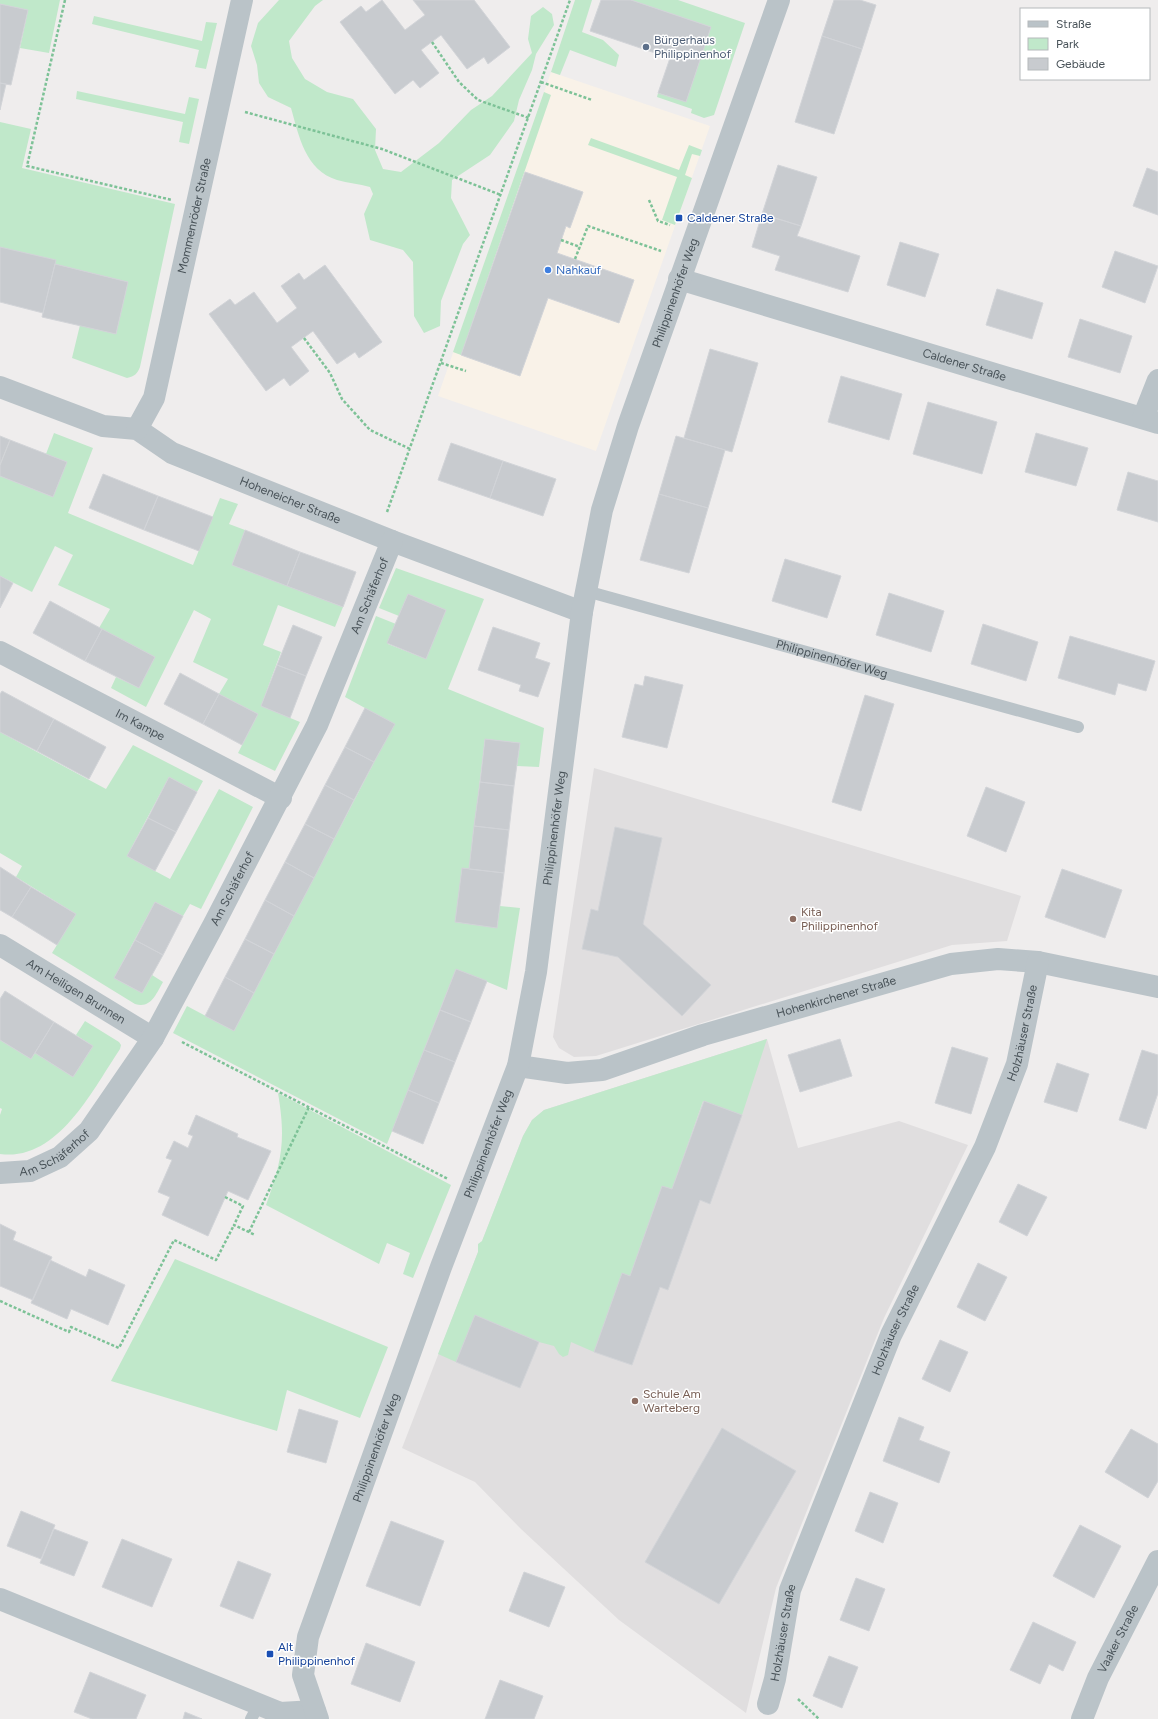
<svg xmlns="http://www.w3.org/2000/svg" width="1158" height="1719" viewBox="0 0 1158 1719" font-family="Figtree,sans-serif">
	<rect width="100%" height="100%" fill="#efeded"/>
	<path fill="#f9f2e8" d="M551,72L710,126L596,451L438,396Z"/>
	<path fill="#e0dedf" d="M594,768L1021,896L1007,941L952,945L596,1056L574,1057L559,1048L553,1037Z
		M767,1039L798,1148L899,1121L968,1145L884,1318L776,1588L746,1713L619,1620L521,1529L475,1482L402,1448L523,1136L532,1120L544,1110Z"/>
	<path fill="#c0e8ca" d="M0,0H60L49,53L20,48L28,10L0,4Z
		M279,0H323L315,6L289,41L292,58L305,79L327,92L353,99L376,129L375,150L383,169L401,172L439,143L471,110L492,96L532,53L528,39L531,16L543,7L552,14L554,25L536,54L532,70L519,100L514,121L490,155L452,180L451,198L470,235L463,244L441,301L440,326L424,333L414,316L413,262L403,250L370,240L364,214L373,194L370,187C359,184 348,183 337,180C305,170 299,136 291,108L268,97L259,83L257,65L251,46L258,23Z
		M575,0H592L582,32L603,40L619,55L616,67L570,50L560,75L551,72Z
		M631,0H678L745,23L714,115L704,118L691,113L692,109L657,97L658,93L686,102L711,27Z
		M94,16L202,41L206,22L217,23L206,69L195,67L199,50L92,24Z
		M77,91L185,114L189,97L199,99L189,144L179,142L183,122L76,99Z
		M544,92L551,95L461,355L453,352Z
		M0,122L31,129L22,168L175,204L140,367C137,374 135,376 127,378L72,358L80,325L116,334L128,282L55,264L0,247Z
		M591,138L679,170L689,145L702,150L700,156L692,154L685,175L692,178L675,225L662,220L677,177L588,145Z
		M54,433L93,448L68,513L193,565L220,498L238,504L229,524L245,530L232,565L343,607L335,627L278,605L263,645L281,652L261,706L300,722L275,771L238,753L258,714L219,694L228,679L193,662L211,619L194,610L146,707L111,688L116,677L139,688L155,657L99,628L110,609L58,585L73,555L55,546L32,592L0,576V476L53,497L67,462L46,454Z
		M396,568L484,599L448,689L544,728L539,767L517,766L520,743L485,739L469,869L462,868L456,922L497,927L500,906L520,908L507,990L456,969L387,1144L173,1033L187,1006L234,1031L394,724L345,697L376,616L396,624L388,644L426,659L446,610L408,594L399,616L379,608Z
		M0,732L106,789L133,745L203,781L197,792L169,777L127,856L170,879L219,789L253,807L201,909L190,904L183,916L155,902L114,978L142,993L152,975L163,982C156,994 151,1009 135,1004L52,953L76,914L16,877L22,866L0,853Z
		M85,1021L119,1042L121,1045L120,1049C93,1089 58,1162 0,1154V1115L2,1109L0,1108V1040L31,1059L35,1053L73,1077L93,1046L76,1035Z
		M767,1039L742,1115L703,1101L672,1189L662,1186L630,1276L622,1274L594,1352L571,1342L568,1355L563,1357L559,1354L554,1346L539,1342L475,1316L456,1362L438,1354L478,1252V1244L482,1241L523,1136L532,1120L544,1110Z
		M278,1093L451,1185L413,1278L403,1274L410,1253L387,1243L379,1264L266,1205C282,1161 286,1140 278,1093Z
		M175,1259L388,1347L360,1418L287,1390L277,1431L111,1381Z"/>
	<path fill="#c8cbcf" stroke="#d2d4d8" d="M382,0L405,30L425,15L413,0H474L510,47L488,64L484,57L467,69L441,35L421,50L439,73L420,88L413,80L395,94L340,22L361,6L366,12Z
		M601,0H631L711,27L686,102L658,93L670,58L590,31Z
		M834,0H860L876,5L862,49L822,36Z
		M0,4L28,10L11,85L0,83Z
		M822,36L862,49L834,134L795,122Z
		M0,83L6,84L0,110Z
		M778,165L817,177L801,226L762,214Z
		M1147,168L1158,172V215L1133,206Z
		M525,172L583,192L570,228L566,226L557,253L634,280L619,323L548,298L520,376L461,355Z
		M762,214L801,226L797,236L860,256L848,292L775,270L780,256L752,247Z
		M900,242L939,254L925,297L887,285Z
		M0,247L56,260L43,313L0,302Z
		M1115,251L1158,266L1145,303L1102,287Z
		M55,264L128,282L116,334L42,317Z
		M325,265L382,342L359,358L355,352L337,364L313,331L291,347L309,371L290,386L284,378L266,391L209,314L230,299L235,305L254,292L277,323L297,308L281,286L299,273L304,280Z
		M997,289L1043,303L1032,339L986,325Z
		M1080,319L1132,336L1120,373L1068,357Z
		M710,349L758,363L732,452L684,438Z
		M841,376L902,394L889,440L828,422Z
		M928,402L997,422L982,474L913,454Z
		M1036,433L1088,448L1076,486L1025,472Z
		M0,436L10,440L0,465Z
		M676,436L725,450L708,508L659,494Z
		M10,440L67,462L53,497L0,476V465Z
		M451,443L503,461L490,498L438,480Z
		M503,461L556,479L543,516L490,498Z
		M1128,472L1158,481V522L1117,510Z
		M103,474L158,496L144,530L89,508Z
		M659,494L708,508L689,573L640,560Z
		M158,496L213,517L199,551L144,530Z
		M245,530L300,552L287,586L232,565Z
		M300,552L356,572L343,607L287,586Z
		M785,559L841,576L827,618L772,601Z
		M0,576L13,583L0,608Z
		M889,593L944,611L931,652L876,635Z
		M408,594L446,610L426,659L387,643Z
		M50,601L102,629L85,661L33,633Z
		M983,624L1038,642L1026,681L971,664Z
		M293,625L322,637L306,676L277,665Z
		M493,627L540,643L535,658L550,663L538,697L519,691L521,685L478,670Z
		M102,629L155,657L139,688L85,661Z
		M1070,636L1155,661L1146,691L1118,683L1115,695L1058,678Z
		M277,665L306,676L290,718L261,706Z
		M180,673L219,694L203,724L164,704Z
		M645,676L683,685L667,748L622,737L635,684L643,686Z
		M2,691L54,719L37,751L0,732V694Z
		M219,694L258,714L242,745L203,724Z
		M865,695L894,704L861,811L832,802Z
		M365,708L395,724L374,762L345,747Z
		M54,719L106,747L89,779L37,751Z
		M485,739L520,743L514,786L480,782Z
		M345,747L374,762L354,800L325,785Z
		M169,777L197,792L176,832L148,818Z
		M480,782L514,786L509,830L474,826Z
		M325,785L354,800L334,839L305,824Z
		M986,787L1025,802L1006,852L967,836Z
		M148,818L176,832L155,871L127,856Z
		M305,824L334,839L314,878L285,862Z
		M474,826L509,830L504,873L469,869Z
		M615,827L662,838L643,924L711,985L682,1016L618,957L582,949L591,909L598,911Z
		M285,862L314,878L294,916L265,900Z
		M0,867L31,887L12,917L0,910Z
		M462,868L504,873L497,928L455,922Z
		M1062,869L1122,890L1105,938L1045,917Z
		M31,887L76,914L57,945L12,917Z
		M265,900L294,916L274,954L245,939Z
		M155,902L183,916L163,955L135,940Z
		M245,939L274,954L254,993L225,977Z
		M135,940L163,955L142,993L114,978Z
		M456,969L487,981L471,1022L440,1010Z
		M225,977L254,993L234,1031L205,1016Z
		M5,991L54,1022L31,1059L0,1040V999Z
		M440,1010L471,1022L455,1062L424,1050Z
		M54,1022L93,1046L73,1077L35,1053Z
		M840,1039L852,1076L800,1092L788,1055Z
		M952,1047L988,1058L971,1114L935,1103Z
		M424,1050L455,1062L439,1103L408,1090Z
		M1142,1050L1158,1055V1093L1146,1129L1119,1120Z
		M1057,1063L1089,1074L1077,1112L1044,1102Z
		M408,1090L439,1103L423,1144L392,1131Z
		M704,1101L742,1115L710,1204L700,1200L668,1290L660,1287L632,1365L594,1352L622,1273L630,1276L662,1186L672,1189Z
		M196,1115L238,1134L237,1137L271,1151L248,1200L228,1191L208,1236L162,1215L170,1197L158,1192L172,1160L166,1158L174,1141L188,1148L193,1136L188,1134Z
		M1018,1184L1047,1197L1027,1236L999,1222Z
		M0,1224L16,1232L13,1240L52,1257L33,1300L0,1286Z
		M50,1260L86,1277L89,1269L125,1285L108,1325L71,1309L67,1319L31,1303Z
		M978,1263L1007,1277L985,1321L957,1307Z
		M475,1315L539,1342L520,1388L456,1362Z
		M940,1340L968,1352L950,1392L922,1379Z
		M299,1409L338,1421L326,1463L287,1452Z
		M899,1417L924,1427L919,1440L950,1452L939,1483L883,1461Z
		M722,1428L796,1471L719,1604L645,1562Z
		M1131,1429L1158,1444V1481L1148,1498L1105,1472Z
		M870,1492L898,1503L883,1543L855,1531Z
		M21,1511L55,1525L41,1559L7,1546Z
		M391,1521L444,1541L420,1606L366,1586Z
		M1080,1525L1121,1546L1094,1598L1053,1576Z
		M54,1529L88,1542L74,1576L40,1563Z
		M122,1539L172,1559L152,1607L102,1587Z
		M238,1561L271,1574L253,1619L220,1606Z
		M524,1572L565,1587L549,1627L509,1611Z
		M856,1578L885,1589L869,1631L840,1620Z
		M1033,1622L1076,1642L1063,1671L1049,1664L1040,1684L1010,1670Z
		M366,1643L415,1662L400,1702L351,1684Z
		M829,1656L858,1667L842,1708L813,1696Z
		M90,1672L146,1695L136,1719H92L74,1712Z
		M500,1680L543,1696L534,1719H485Z
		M185,1712L202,1719H183Z"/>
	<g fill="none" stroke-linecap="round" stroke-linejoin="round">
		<path stroke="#7dc297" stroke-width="2.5" stroke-dasharray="3 2" stroke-linecap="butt" d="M65,0L27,166L172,200
			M432,42L459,82L478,100L529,118
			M541,82L592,100
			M245,112L382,149L501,195
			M649,200L658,221L670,225
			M561,240L580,247
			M575,259L588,226L661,251
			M304,338L330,373L342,399L370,430L410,449
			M441,363L466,371
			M387,512L570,0
			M182,1042L448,1179
			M225,1197L243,1206L234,1225L255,1235
			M249,1232L309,1107
			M0,1301L69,1332L71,1327L119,1348L174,1240L216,1260L234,1225
			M798,1699L819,1719"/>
		<g stroke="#bac3c8" stroke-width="12">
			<path id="s1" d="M586,591L1078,727"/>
			<path d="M251,1719L259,1704"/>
		</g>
		<g stroke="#bac3c8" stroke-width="22">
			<path id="s2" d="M679,279L1158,423"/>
			<path id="s3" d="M0,387L103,426L137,429L172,453L392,541L582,612"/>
			<path d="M1143,418L1158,380"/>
			<path id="s4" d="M137,429L154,398L242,0"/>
			<path id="s5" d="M0,652L281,798"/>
			<path id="s6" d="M0,945L153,1038"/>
			<path id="s7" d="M518,1066L567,1073L602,1070L703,1035L951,964L998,959L1038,962L1158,987"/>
			<path id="s8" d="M0,1173L30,1171L60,1157L89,1131L153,1038L214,924L317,725L392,541"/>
			<path d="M0,1599L280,1713L315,1711"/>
			<path id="s9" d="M768,1704L775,1679L790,1590L891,1335L985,1147L1017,1064L1038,962"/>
			<path id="s10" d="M318,1719L303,1675L308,1637L441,1267L518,1066L536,972L582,612L602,510L628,426L779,0"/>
			<path id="s11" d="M1082,1719L1098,1678L1158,1561"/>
		</g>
	</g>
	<circle fill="#5c6f8a" stroke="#fff" stroke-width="1.5" cx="646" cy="47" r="4"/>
	<g fill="#1a4fb4" stroke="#fff" stroke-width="1.5">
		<rect x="675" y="214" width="8" height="8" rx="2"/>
		<rect x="266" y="1650" width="8" height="8" rx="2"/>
	</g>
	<circle fill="#3f7fe0" stroke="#fff" stroke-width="1.5" cx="548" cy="270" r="4"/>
	<g fill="#8d6e63" stroke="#fff" stroke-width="1.5">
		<circle cx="793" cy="919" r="4"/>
		<circle cx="635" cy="1401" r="4"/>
	</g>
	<g text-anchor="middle" stroke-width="3" stroke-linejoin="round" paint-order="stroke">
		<g font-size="12" fill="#4e5e75" stroke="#fff" text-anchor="start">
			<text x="654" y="44">Bürgerhaus<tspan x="654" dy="14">Philippinenhof</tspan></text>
		</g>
		<g font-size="12" fill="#485258" stroke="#fff">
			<text dy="4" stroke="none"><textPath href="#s4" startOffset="222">Mommenröder Straße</textPath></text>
			<text dy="4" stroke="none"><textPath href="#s10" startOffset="1485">Philippinenhöfer Weg</textPath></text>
			<text dy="4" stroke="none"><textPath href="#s2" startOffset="298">Caldener Straße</textPath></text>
			<text dy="4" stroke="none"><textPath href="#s3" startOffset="314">Hoheneicher Straße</textPath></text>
			<text dy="4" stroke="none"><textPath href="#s8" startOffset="708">Am Schäferhof</textPath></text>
			<text dy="4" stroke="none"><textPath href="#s1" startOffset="255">Philippinenhöfer Weg</textPath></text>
			<text dy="4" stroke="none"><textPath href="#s5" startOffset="158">Im Kampe</textPath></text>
			<text dy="4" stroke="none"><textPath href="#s10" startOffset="934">Philippinenhöfer Weg</textPath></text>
			<text dy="4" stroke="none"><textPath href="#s8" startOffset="384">Am Schäferhof</textPath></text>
			<text dy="4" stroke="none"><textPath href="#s6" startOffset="89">Am Heiligen Brunnen</textPath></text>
			<text dy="4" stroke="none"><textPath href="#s7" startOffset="330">Hohenkirchener Straße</textPath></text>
			<text dy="4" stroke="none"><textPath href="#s9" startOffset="721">Holzhäuser Straße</textPath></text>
			<text dy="4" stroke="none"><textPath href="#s10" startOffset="610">Philippinenhöfer Weg</textPath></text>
			<text dy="4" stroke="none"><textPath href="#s8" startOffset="60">Am Schäferhof</textPath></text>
			<text dy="4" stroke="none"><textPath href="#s9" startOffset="397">Holzhäuser Straße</textPath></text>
			<text dy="4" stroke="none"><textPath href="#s10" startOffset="286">Philippinenhöfer Weg</textPath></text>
			<text dy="4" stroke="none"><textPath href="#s9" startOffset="73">Holzhäuser Straße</textPath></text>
			<text dy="4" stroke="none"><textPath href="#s11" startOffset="88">Vaaker Straße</textPath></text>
		</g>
		<g font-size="12" fill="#164399" stroke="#fff" text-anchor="start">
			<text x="687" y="222">Caldener Straße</text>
			<text x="278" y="1651">Alt<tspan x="278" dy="14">Philippinenhof</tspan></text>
		</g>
		<g font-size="12" fill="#366cbe" stroke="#fff" text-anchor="start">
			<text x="556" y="274">Nahkauf</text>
		</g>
		<g font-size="12" fill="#785e54" stroke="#fff" text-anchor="start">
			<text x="801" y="916">Kita<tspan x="801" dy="14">Philippinenhof</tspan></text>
			<text x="643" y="1398">Schule Am<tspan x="643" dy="14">Warteberg</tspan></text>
		</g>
	</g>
	<rect x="1020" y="8" width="130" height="72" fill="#ffffff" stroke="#b6babc"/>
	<rect x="1028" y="21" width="20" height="6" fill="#bac3c8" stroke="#b6babc"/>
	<text x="1056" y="28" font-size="12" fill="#485258">Straße</text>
	<rect x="1028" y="38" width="20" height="12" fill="#c0e8ca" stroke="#b6babc"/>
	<text x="1056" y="48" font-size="12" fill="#485258">Park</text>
	<rect x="1028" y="58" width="20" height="12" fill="#c8cbcf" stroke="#b6babc"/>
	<text x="1056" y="68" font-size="12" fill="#485258">Gebäude</text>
</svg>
